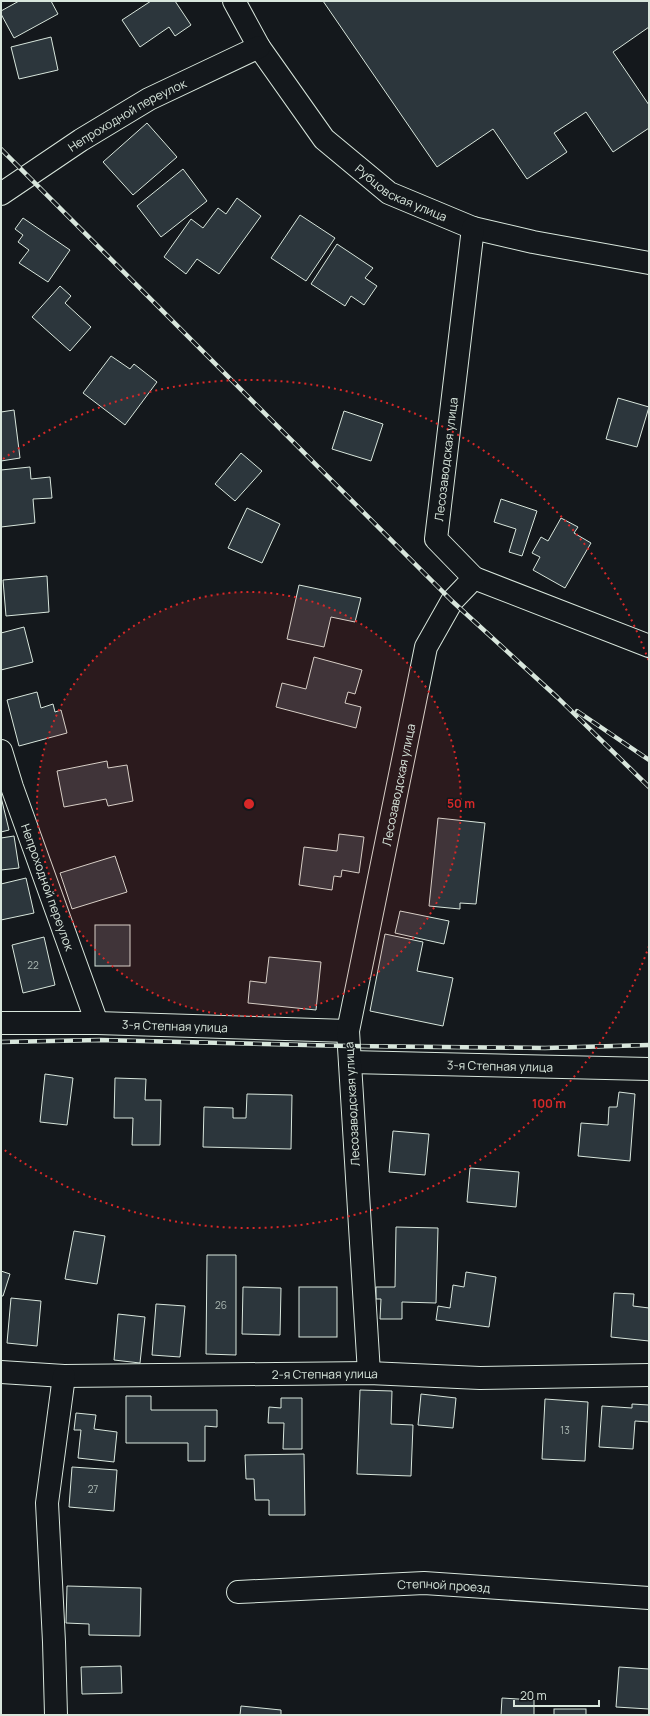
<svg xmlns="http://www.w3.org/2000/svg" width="650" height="1716" font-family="Manrope,sans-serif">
<rect width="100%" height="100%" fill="#14181c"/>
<g fill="#2c363c" stroke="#d8e6dc">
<polygon points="19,1 51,1 58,14 14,38 1,14 1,11"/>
<polygon points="151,1 175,1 191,25 175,36 169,27 140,47 122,20"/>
<polygon points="323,1 649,1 649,27 613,52 649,105 649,128 613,152 586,112 554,133 567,152 527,179 493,129 437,167"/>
<polygon points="51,37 58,70 19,79 11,47"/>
<polygon points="147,123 177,157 133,195 103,162"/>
<polygon points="183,169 207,201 161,237 137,206"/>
<polygon points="237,198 261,216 219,274 197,259 186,274 164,257 191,219 203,228 218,208 226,214"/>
<polygon points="300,215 335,238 306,281 271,258"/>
<polygon points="23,218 70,250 48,282 19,263 29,250 18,242 23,235 15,229"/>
<polygon points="337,244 373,268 365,278 377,286 364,305 351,296 345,306 311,284"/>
<polygon points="60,286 71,296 65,303 91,327 70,351 32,317"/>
<polygon points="111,356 130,369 134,364 157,382 125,425 83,393"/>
<polygon points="618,398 649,407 637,447 606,439"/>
<polygon points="14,410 20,458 1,461 1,412"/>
<polygon points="344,411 383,424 371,461 332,449"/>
<polygon points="241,453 262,471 235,501 215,484"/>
<polygon points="30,467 31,479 50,477 52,498 33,499 35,523 1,527 1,470"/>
<polygon points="501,499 537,511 522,556 509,552 516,529 494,522"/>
<polygon points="247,508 280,524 262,563 228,548"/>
<polygon points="561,518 578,527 574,533 591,543 565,588 533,570 540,557 532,553 541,537 548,541"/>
<polygon points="47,576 49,612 6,616 3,580"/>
<polygon points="299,585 361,598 355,622 331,617 324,647 287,639"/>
<polygon points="24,627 33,662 1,670 1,633"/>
<polygon points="314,657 362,670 355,694 348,692 345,703 361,707 356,728 276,707 282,683 306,689"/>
<polygon points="37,692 41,708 53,704 55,712 61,710 67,733 19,746 7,700"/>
<polygon points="107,761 108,768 127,765 133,801 108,806 106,799 64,807 57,771"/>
<polygon points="1,797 9,830 1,832"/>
<polygon points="438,818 485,823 476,904 460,903 460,909 429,906"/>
<polygon points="339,834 364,837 359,873 342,870 341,877 334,876 332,890 299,885 304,847 337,851"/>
<polygon points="14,836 19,868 1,870 1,838"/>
<polygon points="115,856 127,892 72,909 60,873"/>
<polygon points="26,878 34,913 1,920 1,884"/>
<polygon points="400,911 449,921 444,944 395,933"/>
<rect x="95" y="925" width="35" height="41"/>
<polygon points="385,934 423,942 417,971 453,978 443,1026 370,1011"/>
<polygon points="44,937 55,985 23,993 12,945"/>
<polygon points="269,957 321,962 316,1010 248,1003 250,981 266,983"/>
<polygon points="45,1074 73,1078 67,1125 40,1122"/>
<polygon points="115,1078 146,1079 145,1100 161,1100 160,1145 132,1145 133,1118 114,1118"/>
<polygon points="619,1092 635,1094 630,1161 578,1156 581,1123 608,1125 609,1107 617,1107"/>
<polygon points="247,1094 292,1095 291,1149 203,1147 204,1107 233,1108 233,1118 246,1118"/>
<polygon points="393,1131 429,1134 425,1175 389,1172"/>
<polygon points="470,1168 519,1172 516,1207 467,1202"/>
<polygon points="396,1227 438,1228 436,1303 402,1302 402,1319 380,1319 381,1299 376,1299 376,1287 395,1287"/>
<polygon points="74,1231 105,1236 97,1284 65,1279"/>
<polygon points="207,1255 236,1255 236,1355 206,1354"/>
<polygon points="1,1271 10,1274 3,1296 1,1296"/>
<polygon points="466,1272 496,1277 489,1327 436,1320 438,1306 450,1308 453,1285 464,1287"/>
<polygon points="243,1287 281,1288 280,1335 242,1334"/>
<rect x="299" y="1287" width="38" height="50"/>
<polygon points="614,1293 634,1294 633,1306 649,1308 649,1341 611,1337"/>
<polygon points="11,1298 41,1301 37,1346 7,1343"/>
<polygon points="156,1304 185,1306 180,1357 152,1355"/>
<polygon points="118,1314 145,1317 140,1363 114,1360"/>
<polygon points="360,1390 392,1391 391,1424 413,1425 411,1476 357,1474"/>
<polygon points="421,1394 456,1398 453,1428 418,1425"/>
<polygon points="126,1396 151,1396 151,1410 217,1410 217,1427 205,1426 205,1461 188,1461 188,1443 126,1443"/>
<polygon points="281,1398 302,1398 302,1449 283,1449 284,1423 268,1423 269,1407 281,1408"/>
<polygon points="545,1399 588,1402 585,1461 542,1459"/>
<polygon points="632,1404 649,1405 649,1422 635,1421 633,1449 599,1447 602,1406 632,1408"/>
<polygon points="76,1413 96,1415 94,1429 117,1432 114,1462 78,1458 81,1430 74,1430"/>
<polygon points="304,1454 305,1515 269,1515 269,1500 255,1500 254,1479 246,1479 245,1455"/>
<polygon points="72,1467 117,1470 114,1511 69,1507"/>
<polygon points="67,1586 141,1588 140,1636 89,1635 89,1624 66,1623"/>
<polygon points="121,1666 122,1693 82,1694 81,1667"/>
<polygon points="619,1667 649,1669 649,1709 616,1707"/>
<polygon points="502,1698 534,1700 534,1715 501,1715"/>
<polygon points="241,1706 281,1710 281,1715 240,1715"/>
<rect x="554" y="1709" width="32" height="6"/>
</g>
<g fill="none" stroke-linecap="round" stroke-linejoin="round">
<defs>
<g id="street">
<path id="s1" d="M 234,1 L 259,47 L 324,139 L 389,193 L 473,228 L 533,242 L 649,263"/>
<path id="s2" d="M 1,194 L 81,140 L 149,99 L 259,47"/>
<polyline points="474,578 649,646"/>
<path id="s3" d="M 1,751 L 12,787 L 97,1023"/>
<path id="s4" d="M 1,1023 L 97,1023 L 348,1031"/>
<path id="s5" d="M 350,1062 L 649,1069"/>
<path id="s6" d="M 1,1372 L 64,1376 L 369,1373 L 480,1378 L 649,1375"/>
<path id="s7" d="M 369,1373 L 348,1031 L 426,647 L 452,601 L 474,578 L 436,539 L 473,228"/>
<path id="s8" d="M 238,1592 L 424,1583 L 649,1598"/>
<polyline points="56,1715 54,1642 47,1503 64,1376"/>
</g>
</defs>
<use href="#street" stroke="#d8e6dc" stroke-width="24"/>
<use href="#street" stroke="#14181c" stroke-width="22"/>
<defs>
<g id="rail">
<polyline points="1,149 452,601 557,697 649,787"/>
<polyline points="577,711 649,760"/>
<polyline points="1,1042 100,1040 349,1046 545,1048 649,1045"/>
</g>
</defs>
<use href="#rail" stroke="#d8e6dc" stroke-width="4.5"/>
<use href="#rail" stroke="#14181c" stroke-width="3" stroke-dasharray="9" stroke-linecap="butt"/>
</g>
<circle cx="249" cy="804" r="212" fill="#d62828" fill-opacity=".12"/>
<g fill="none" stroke="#d62828" stroke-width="2" stroke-dasharray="2 4">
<circle cx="249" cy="804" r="212"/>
<path d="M649 946A424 424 0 0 1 3 1149M3 459A424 424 0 0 1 649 662"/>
</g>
<g text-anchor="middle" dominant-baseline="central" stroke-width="3" stroke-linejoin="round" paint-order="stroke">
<g font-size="10" fill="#adbab4">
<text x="33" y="965">22</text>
<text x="221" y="1305">26</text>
<text x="565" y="1430">13</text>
<text x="93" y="1489">27</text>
</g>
<g font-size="12" fill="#d8e6dc" stroke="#14181c">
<text stroke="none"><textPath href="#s2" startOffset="149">Непроходной переулок</textPath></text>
<text stroke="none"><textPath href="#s1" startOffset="260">Рубцовская улица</textPath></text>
<text stroke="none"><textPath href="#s7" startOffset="954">Лесозаводская улица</textPath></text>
<text stroke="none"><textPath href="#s7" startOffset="594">Лесозаводская улица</textPath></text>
<text stroke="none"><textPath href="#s3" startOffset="144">Непроходной переулок</textPath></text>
<text stroke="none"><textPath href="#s4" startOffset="174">3-я Степная улица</textPath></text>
<text stroke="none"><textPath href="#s5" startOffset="150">3-я Степная улица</textPath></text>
<text transform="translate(352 1104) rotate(-93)">Лесозаводская улица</text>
<text stroke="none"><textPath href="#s6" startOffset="324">2-я Степная улица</textPath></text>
<text stroke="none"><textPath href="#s8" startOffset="206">Степной проезд</textPath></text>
</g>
</g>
<circle cx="249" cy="804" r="6" fill="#d62828" stroke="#14181c" stroke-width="2"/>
<g font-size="12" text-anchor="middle" font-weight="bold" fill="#d62828" stroke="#14181c" stroke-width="3" stroke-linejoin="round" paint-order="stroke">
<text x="461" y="808">50 m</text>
<text x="549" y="1108">100 m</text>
</g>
<rect width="650" height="1716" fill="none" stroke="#d8e6dc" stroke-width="4"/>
<path d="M514 1700v6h85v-6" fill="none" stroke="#d8e6dc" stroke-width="2"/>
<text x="520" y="1700" font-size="12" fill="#d8e6dc" stroke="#14181c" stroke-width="3" paint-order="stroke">20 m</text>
</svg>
